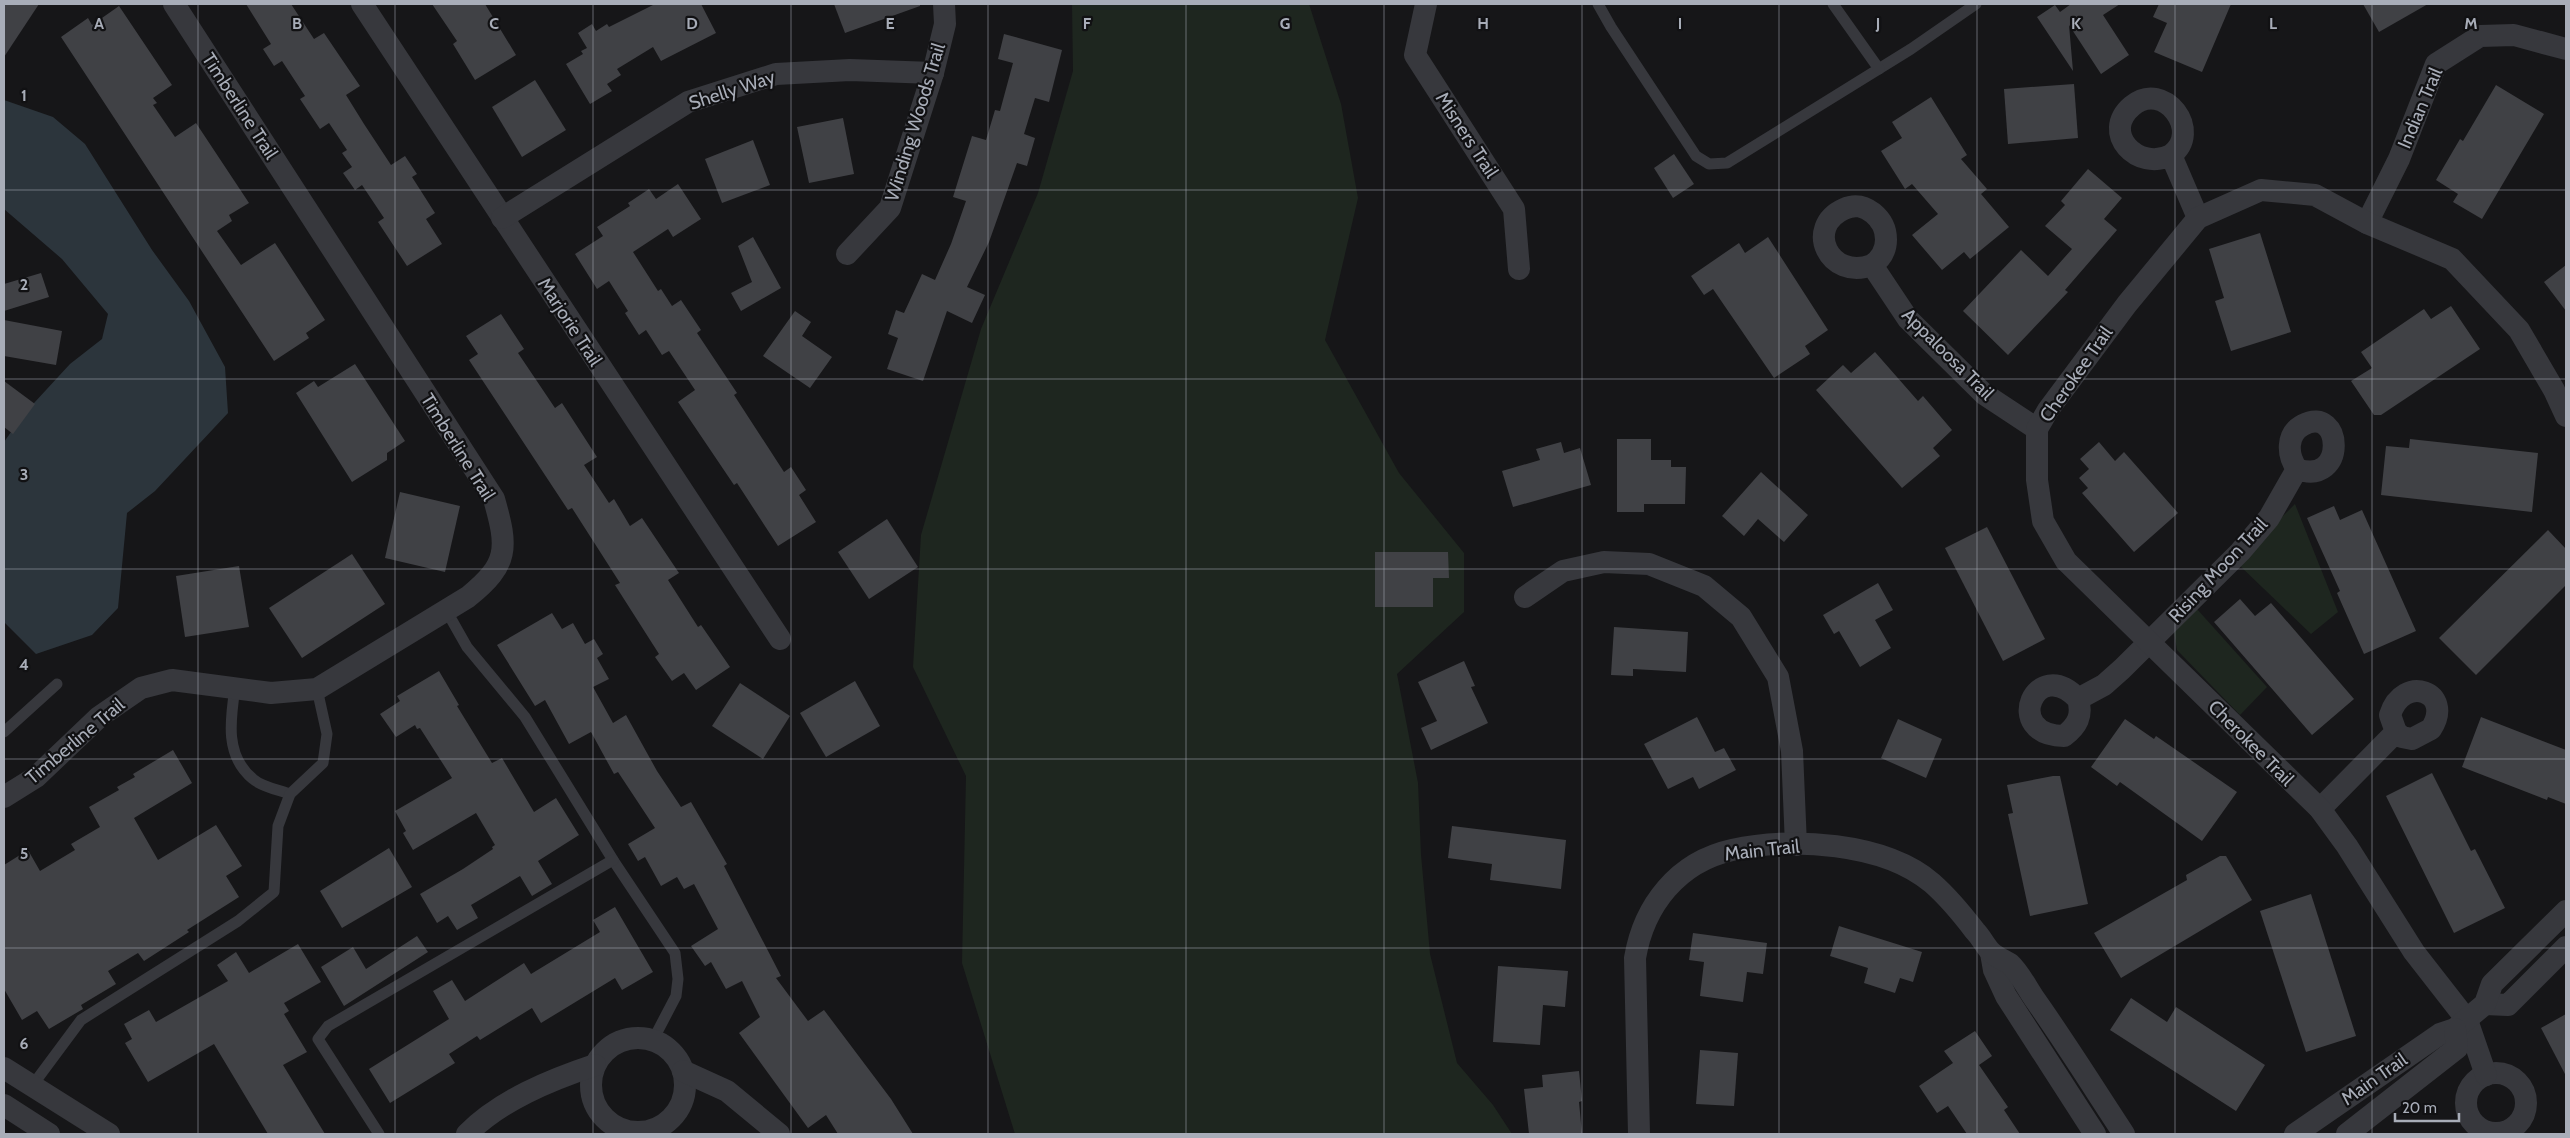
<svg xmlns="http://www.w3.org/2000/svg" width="2570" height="1138" font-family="Cabin,sans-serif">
<rect width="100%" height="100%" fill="#161618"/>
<g fill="#1e261f">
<polygon points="1072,4 1309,4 1341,104 1358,198 1325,340 1399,473 1464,553 1464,612 1397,674 1418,783 1421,855 1430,954 1457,1063 1493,1105 1512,1134 1015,1134 962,963 966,776 913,667 921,535 981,329 1038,193 1073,71"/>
<polygon points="2295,504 2338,612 2311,634 2238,564 2235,564"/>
<polygon points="2196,608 2267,687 2240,715 2177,650 2174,632"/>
</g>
<polygon fill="#2c353c" points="4,100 53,117 85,144 152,250 189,301 225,367 228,413 155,491 127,513 118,608 92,635 36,654 4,622 4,442 23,415 70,364 102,339 108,314 62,259 4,209"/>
<g fill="#404145">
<polygon points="4,4 39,4 4,57"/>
<polygon points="246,4 291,4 314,39 324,33 360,86 346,95 364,124 391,165 405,156 417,174 412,177 435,213 426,219 442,244 407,266 378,222 384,218 362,185 355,190 343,173 352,167 342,153 347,150 329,123 320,129 300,99 305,96 282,61 274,66 263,49 271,44"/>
<polygon points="432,4 485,4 516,55 475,80 453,44 457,41"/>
<polygon points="655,4 701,4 716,33 661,61 653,47 617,69 621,75 607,84 612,91 590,104 566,64 583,54 581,51 587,48 578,33 592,24 596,31 607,24 609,27"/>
<polygon points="834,4 920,4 920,6 845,33"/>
<polygon points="2071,4 2120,4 2103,15 2129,55 2101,74 2069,25 2073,71 2037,17 2055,5 2060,12"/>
<polygon points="2159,4 2231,4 2202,72 2154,52 2167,23 2153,17"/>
<polygon points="2363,4 2428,4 2379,32"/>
<polygon points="119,6 172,85 153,98 157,103 153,105 175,137 196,123 249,203 229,215 232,221 217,231 241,265 275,243 325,320 306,333 309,338 274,361 61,37 88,18 92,25"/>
<polygon points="1004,34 1062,50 1049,102 1035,98 1024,134 1035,138 1027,166 1017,163 989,242 967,287 985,295 972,323 947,311 923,381 887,369 898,338 888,334 896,310 904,313 922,274 935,280 951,244 966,201 953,197 972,136 986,140 995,110 1000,111 1013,63 998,59"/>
<polygon points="535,80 566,130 522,157 492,107"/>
<polygon points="2074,84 2078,138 2008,144 2004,89"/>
<polygon points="2496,85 2544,114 2482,219 2453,202 2458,194 2436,180 2460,139 2463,141"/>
<polygon points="1931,97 1967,155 1961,159 1987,189 1981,194 2009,227 1970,259 1964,252 1942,270 1912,235 1938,214 1912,184 1905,189 1881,151 1902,138 1892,122"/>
<polygon points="843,118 854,174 809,183 797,127"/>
<polygon points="753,140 770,185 722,203 705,159"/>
<polygon points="1674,154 1694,184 1673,198 1654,168"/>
<polygon points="2088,169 2122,198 2104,219 2117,230 2065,290 2068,292 2008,355 1963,311 2021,250 2048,276 2072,249 2045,226 2065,205 2061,201"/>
<polygon points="678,184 701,219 673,237 668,229 633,252 658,291 661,289 672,306 681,300 701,330 697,333 737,393 734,395 784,472 791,467 806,490 799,495 816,522 778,546 737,483 734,485 678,402 695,390 669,351 662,355 646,330 639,335 625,313 628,311 609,281 597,289 575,254 603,236 597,227 630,206 628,203 649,189 656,199"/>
<polygon points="2260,233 2291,332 2231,351 2215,301 2224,298 2209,249"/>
<polygon points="753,237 781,288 741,311 731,293 752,282 738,246"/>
<polygon points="1768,237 1828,330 1805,346 1810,354 1774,378 1713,289 1704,295 1691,276 1739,243 1745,253"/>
<polygon points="2566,265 2566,311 2544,282"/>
<polygon points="41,273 49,297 4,311 4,284"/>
<polygon points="2451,306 2480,349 2381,415 2374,415 2351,381 2372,368 2361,352 2424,309 2431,319"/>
<polygon points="795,311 811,322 802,336 832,357 810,388 763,356"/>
<polygon points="501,314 524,349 518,353 555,408 562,403 597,457 584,465 609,503 614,499 630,526 642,518 679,573 668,580 698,627 701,625 730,667 696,690 684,673 672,681 655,657 659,654 615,585 620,583 572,508 568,510 469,360 478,354 466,336"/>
<polygon points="4,320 62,331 56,365 4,356"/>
<polygon points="1875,352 1918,401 1923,396 1952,430 1933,448 1940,456 1902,488 1816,390 1843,365 1851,373"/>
<polygon points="355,364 405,441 387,453 387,460 352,482 296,393 314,381 318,387"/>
<polygon points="4,381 35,404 13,434 4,427"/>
<polygon points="1617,439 1651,439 1651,460 1671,460 1671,467 1686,467 1685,504 1644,504 1644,512 1617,512"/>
<polygon points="2410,439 2538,453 2532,512 2381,495 2386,446 2409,448"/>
<polygon points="1561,442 1564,453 1580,448 1591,485 1513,507 1502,471 1540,460 1536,449"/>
<polygon points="2099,442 2115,461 2124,452 2178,513 2134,552 2082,493 2088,488 2079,478 2089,469 2080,459"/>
<polygon points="1761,472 1808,515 1784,542 1758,519 1744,536 1722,516"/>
<polygon points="400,492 460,506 445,572 385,558"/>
<polygon points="2334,506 2340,520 2362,510 2416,631 2364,654 2337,593 2340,591 2307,518"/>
<polygon points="887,519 918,567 869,599 838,552"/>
<polygon points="1987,527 2045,639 2003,661 1945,548"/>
<polygon points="2548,530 2566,549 2566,585 2476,675 2439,638"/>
<polygon points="1375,552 1448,552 1449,578 1433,578 1433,607 1375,607"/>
<polygon points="352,554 385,604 302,658 269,608"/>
<polygon points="239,566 249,627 185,637 176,576"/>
<polygon points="1878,583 1893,610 1875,620 1891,648 1860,667 1839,631 1834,634 1823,615"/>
<polygon points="2240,599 2255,616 2271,603 2354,699 2312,735 2214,622"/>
<polygon points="552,613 562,629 573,623 585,644 594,639 603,654 597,658 609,679 593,687 613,723 626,715 657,771 681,807 691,802 727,864 724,866 781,976 776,978 808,1021 824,1010 891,1099 913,1134 838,1134 826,1115 808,1128 739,1033 760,1017 742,981 726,989 711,962 705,966 691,946 718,929 694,884 684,889 677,877 661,886 645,857 638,861 628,844 655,828 618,772 614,774 591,732 569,744 545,700 535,706 497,645"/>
<polygon points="1614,627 1688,632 1686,672 1633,669 1633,676 1611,675"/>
<polygon points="1464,661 1475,686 1471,687 1488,723 1431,750 1421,728 1437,721 1418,682"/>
<polygon points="439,671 459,705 457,706 492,763 502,758 534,812 556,798 579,835 538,861 552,884 532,896 520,876 471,905 478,918 457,930 448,916 437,923 420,894 463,869 493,849 492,847 495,845 476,813 413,850 403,833 406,831 395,811 452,778 420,728 417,729 415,725 396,737 380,714 400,701 397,696"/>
<polygon points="855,681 880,726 826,757 800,713"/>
<polygon points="740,683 790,716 763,759 712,726"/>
<polygon points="1697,717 1715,752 1724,748 1736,770 1699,789 1693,777 1668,789 1644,744"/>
<polygon points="2481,717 2566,750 2566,804 2548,797 2547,800 2462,767"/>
<polygon points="1898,719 1942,739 1926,778 1881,758"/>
<polygon points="2125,719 2154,739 2156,736 2237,792 2202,841 2120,782 2117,786 2091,767"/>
<polygon points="173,750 192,783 134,818 158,860 216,825 242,866 226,876 239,897 187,930 189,932 144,961 138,953 108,971 116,984 81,1005 83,1009 49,1029 37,1011 22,1020 4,989 4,865 28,850 40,871 75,850 71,844 100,827 89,807 119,790 117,787 135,777 133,774"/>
<polygon points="2432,773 2471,851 2475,849 2505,908 2454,933 2386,796"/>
<polygon points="2053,776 2060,776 2088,904 2030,916 2008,814 2013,813 2007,785"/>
<polygon points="1452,826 1566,840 1561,889 1490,880 1492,864 1448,858"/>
<polygon points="389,848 412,887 342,928 320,891"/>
<polygon points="2220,856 2226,856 2252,900 2121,978 2094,933 2187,880 2186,875"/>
<polygon points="2311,894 2356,1036 2306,1052 2260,911"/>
<polygon points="615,907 653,972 622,990 615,978 541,1023 532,1008 480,1040 477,1036 449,1054 455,1063 390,1103 369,1069 449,1019 433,991 452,980 465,1001 524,963 531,974 600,932 593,920"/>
<polygon points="1839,926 1922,952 1913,982 1900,978 1895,993 1864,983 1868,968 1830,956"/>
<polygon points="1693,933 1767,943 1763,974 1747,972 1743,1002 1700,996 1704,962 1689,960"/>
<polygon points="417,936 428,952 344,1006 321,967 353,947 366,969"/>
<polygon points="298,944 321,982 284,1003 289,1011 284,1014 307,1052 283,1065 325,1134 268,1134 214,1044 148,1082 125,1043 132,1039 124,1024 149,1010 156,1022 228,981 217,965 236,952 249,973"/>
<polygon points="1498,966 1568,971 1565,1007 1543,1005 1540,1045 1493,1042"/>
<polygon points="2131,998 2167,1022 2176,1007 2265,1065 2236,1111 2110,1030"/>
<polygon points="2566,1014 2566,1076 2541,1028"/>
<polygon points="1975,1031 1992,1056 1979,1065 2008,1107 2004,1110 2020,1134 1967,1134 1948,1106 1937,1113 1919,1086 1953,1063 1944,1051"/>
<polygon points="1700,1050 1738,1053 1734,1106 1696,1104"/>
<polygon points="1579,1071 1582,1101 1579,1102 1582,1134 1529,1134 1524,1089 1543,1087 1542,1075"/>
</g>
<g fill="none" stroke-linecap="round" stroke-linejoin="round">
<g stroke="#37383d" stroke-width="11">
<polyline points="1598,4 1611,27 1696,156 1709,164 1727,163 1911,49 1976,4"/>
<polyline points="1833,4 1879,69"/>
<polyline points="446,610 467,647 525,717 613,860 675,953 678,979 676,996 653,1040"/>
<path d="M 235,688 C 230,721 225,756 253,779 C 262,787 279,790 290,794"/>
<polyline points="4,732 57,684"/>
<polyline points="32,1086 81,1020 238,921 274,892 278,826 290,794 323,763 327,734 317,689"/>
<polyline points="379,1134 318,1039 328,1026 613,860"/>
</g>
<g stroke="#37383d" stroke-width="22">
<polyline points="362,4 780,639"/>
<polyline points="1426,4 1415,55 1514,209 1519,269"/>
<path d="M 2171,155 C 2203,132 2164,79 2132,106 C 2100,133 2138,172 2171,155 L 2198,218"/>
<polyline points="502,218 688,102 776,74 850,70 933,73"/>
<polyline points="2367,223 2399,159 2436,64 2480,36 2514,35 2566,49"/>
<polyline points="847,254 890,208 933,73 945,24 944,4"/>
<path d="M 1872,265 C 1891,252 1890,227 1873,213 C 1864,206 1855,204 1844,209 C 1804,227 1829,281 1872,265 L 1908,319 L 1984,394 L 2037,429"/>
<polyline points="1525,597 1563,571 1604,562 1649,564 1704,586 1741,617 1778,677 1792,751 1796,845"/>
<path d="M 2078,699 C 2036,654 2001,735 2064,736 C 2077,726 2083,716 2078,699 L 2104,685 L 2122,669 L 2240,552 L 2269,518 L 2297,469 C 2287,455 2286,434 2303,425 C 2343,404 2347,487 2297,469"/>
<path d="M 4,797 L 36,777 L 99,717 L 141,688 L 172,680 L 271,693 L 317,689 L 468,597 C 509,564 508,548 494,499 L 174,4"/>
<path d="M 2320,809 L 2396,732 L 2390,715 C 2403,673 2455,692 2431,729 L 2412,739 L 2402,737 L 2396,732"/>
<polyline points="1991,953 1994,970 2006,996 2095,1134"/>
<polyline points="2485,1004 2508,1005 2566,947"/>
<circle cx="638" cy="1085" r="47"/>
<polyline points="4,1068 109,1134"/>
<polyline points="683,1071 727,1091 779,1134"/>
<circle cx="2496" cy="1103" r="30"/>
<polyline points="2486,1075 2467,1020 2414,952 2347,846 2320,809 2066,561 2043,521 2037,480 2037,429 2048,410 2127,304 2198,218 2261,190 2315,195 2367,223 2452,259 2519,330 2554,390 2566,416"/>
<polyline points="4,1105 49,1134"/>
<path d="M 467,1134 C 501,1100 550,1080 595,1065"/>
<path d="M 1639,1134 L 1635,958 C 1644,905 1678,862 1732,850 C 1791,837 1884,842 1932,883 C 1948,897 1962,914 1975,931 C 1981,937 1985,946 1991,952 C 1996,957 2004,960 2010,964 C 2020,973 2028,990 2036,1001 C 2067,1045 2095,1090 2124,1134"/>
<polyline points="2295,1134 2440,1034 2455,1029 2485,1004 2492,984 2566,911"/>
<polyline points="2347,1134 2457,1048 2455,1029"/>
</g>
</g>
<path fill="none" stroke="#a8adb8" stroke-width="1" stroke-opacity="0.55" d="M 198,4 L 198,1134M 395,4 L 395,1134M 593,4 L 593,1134M 791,4 L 791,1134M 988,4 L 988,1134M 1186,4 L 1186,1134M 1384,4 L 1384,1134M 1582,4 L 1582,1134M 1779,4 L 1779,1134M 1977,4 L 1977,1134M 2175,4 L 2175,1134M 2372,4 L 2372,1134M 4,190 L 2566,190M 4,379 L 2566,379M 4,569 L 2566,569M 4,759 L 2566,759M 4,948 L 2566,948"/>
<g text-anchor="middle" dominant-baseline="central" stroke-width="4.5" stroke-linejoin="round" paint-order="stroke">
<g font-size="19" fill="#a8adb8" stroke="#111113">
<text transform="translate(732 90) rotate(-18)">Shelly Way</text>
<text transform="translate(240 106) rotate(57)">Timberline Trail</text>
<text transform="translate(2420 108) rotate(-67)">Indian Trail</text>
<text transform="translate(915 122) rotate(-73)">Winding Woods Trail</text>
<text transform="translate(1467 135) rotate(57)">Misners Trail</text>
<text transform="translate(570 322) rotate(57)">Marjorie Trail</text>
<text transform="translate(1948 354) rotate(45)">Appaloosa Trail</text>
<text transform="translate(2076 374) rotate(-55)">Cherokee Trail</text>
<text transform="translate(458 447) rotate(58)">Timberline Trail</text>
<text transform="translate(2218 570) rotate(-47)">Rising Moon Trail</text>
<text transform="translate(75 741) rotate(-40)">Timberline Trail</text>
<text transform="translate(2251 743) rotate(45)">Cherokee Trail</text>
<text transform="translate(1762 850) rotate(-6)">Main Trail</text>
<text transform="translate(2374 1079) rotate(-35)">Main Trail</text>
</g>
</g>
<g font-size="16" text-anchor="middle" font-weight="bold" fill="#a8adb8" stroke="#111113" stroke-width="4.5" stroke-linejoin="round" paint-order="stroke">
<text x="99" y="29">A</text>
<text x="297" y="29">B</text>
<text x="494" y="29">C</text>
<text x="692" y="29">D</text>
<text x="890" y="29">E</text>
<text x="1087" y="29">F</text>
<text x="1285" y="29">G</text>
<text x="1483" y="29">H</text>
<text x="1680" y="29">I</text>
<text x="1878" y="29">J</text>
<text x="2076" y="29">K</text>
<text x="2273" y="29">L</text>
<text x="2471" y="29">M</text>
<text x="24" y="101">1</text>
<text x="24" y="290">2</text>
<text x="24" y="480">3</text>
<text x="24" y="670">4</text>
<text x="24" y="859">5</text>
<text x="24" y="1049">6</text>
</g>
<rect width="2570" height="1138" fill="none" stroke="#a8adb8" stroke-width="10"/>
<path d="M2395 1113v8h64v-8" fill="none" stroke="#a8adb8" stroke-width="2.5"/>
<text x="2402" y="1113" font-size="15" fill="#a8adb8" stroke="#111113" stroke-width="4" paint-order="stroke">20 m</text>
</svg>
